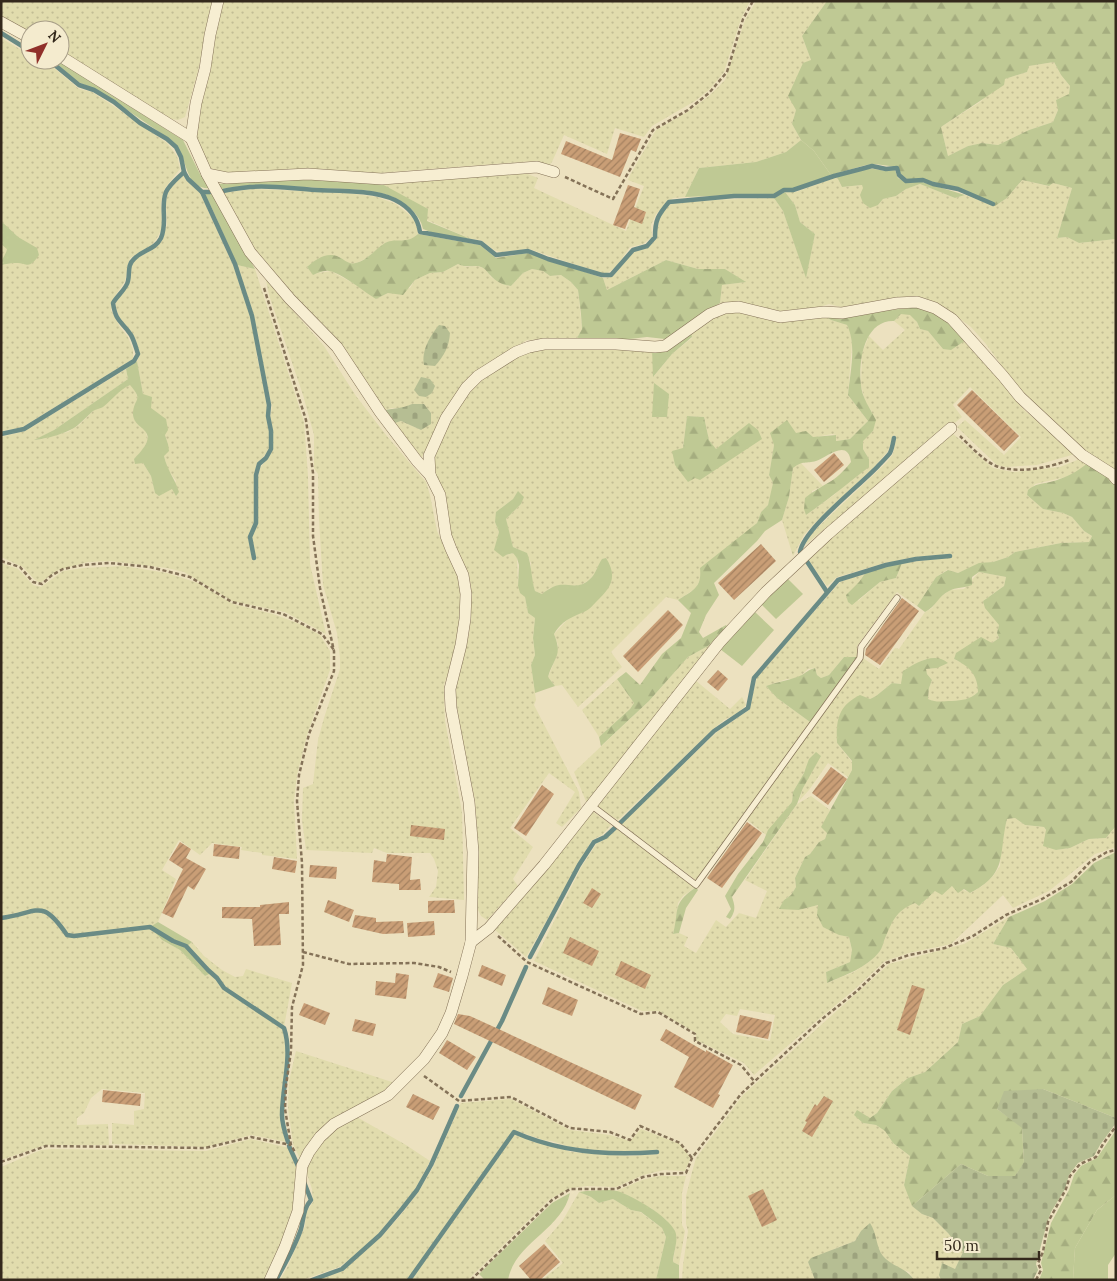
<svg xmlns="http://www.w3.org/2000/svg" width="1117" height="1281" font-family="Lora,serif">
<defs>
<pattern id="farmland-dots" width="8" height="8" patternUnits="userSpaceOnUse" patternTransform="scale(1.25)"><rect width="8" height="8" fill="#e1dcad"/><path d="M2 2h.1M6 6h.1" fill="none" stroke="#c2bd94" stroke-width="1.8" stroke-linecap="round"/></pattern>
<pattern id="forest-firs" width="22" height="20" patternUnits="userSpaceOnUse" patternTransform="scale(1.25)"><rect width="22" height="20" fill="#bfc994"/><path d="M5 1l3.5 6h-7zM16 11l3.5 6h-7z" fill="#a5ad7f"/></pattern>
<pattern id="cemetery-stones" width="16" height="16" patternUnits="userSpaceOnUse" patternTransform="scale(1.25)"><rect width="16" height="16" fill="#b6be93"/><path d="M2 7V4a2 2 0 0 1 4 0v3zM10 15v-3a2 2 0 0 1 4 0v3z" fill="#9da37e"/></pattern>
<pattern id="building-hatch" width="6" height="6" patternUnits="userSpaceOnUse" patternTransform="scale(1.25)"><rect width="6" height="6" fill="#c99e76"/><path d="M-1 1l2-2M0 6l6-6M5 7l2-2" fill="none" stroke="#a48160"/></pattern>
</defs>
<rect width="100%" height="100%" fill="#ece1bf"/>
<g fill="url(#farmland-dots)" fill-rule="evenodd">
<polygon points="1,1 213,1 198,71 185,117 178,120 171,119 60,51 60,30 30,30 30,33 1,17"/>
<polygon points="221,1 750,1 741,19 724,72 709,90 695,101 652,126 644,137 615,128 607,154 564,135 552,162 548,166 534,161 378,173 326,171 230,173 209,171 194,139"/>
<polygon points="756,1 827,1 802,36 811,60 792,124 801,140 786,152 756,162 699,168 685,197 673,198 656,214 651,225 652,237 643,244 630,247 616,267 607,273 600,273 529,249 501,252 494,250 481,240 471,239 427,220 380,183 525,173 538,178 534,188 626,231 644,186 628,180 630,175 656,130 689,111 710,95 725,80 745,20"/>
<polygon points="1,38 30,55 30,60 38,60 54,68 79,89 92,92 112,105 167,143 177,156 180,169 165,188 161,203 162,228 157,238 151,246 130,258 125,281 113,299 111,310 120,327 128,337 133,350 133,359 21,428 1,431"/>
<polygon points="1054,62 1061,75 1070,86 1069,94 1058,110 1053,122 1029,130 998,145 982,143 968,146 948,156 941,127 980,102 1005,79 1027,72 1028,66"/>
<polygon points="183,174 186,180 200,193 233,265 251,316 255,337 257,357 268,404 267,416 269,430 269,450 257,464 254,475 254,524 248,537 253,558 255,561 252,536 258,523 258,477 260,468 268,458 273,447 270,418 272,407 261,358 259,339 255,322 237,265 255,269 304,422 308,476 310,564 326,634 285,612 232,601 184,572 167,568 110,561 88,562 58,570 40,583 34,579 23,567 1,557 1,437 25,431 126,369 128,379 54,430 35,440 43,439 54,435 68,432 79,425 94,410 102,407 120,390 130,384 135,391 138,398 133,413 134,419 146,432 148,440 142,451 134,459 143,463 151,476 155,493 172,489 176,481 167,468 164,456 168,444 165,435 143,394 137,361 139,357 136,340 121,323 116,308 116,302 129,284 130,270 134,260 152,250 161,240 167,225 166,203 167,195 170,188"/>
<polygon points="837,177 842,187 862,185 878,205 883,199 896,196 906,189 920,184 955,198 965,195 995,206 1007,198 1022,180 1048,186 1053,183 1072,188 1057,238 1067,237 1079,243 1116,239 1116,471 1085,454 1021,392 986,344 971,327 948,310 927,299 910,296 876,303 841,307 829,304 816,308 780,311 733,302 720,303 722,285 745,282 725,269 698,269 666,260 607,290 603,278 611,277 634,251 649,247 656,239 658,220 664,210 672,203 713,200 774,198 783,211 806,276 815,234 800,222 795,205 785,192 796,192"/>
<polygon points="252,189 348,193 377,197 396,204 412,217 417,225 418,234 411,240 387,242 365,259 354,264 345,262 338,256 307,267 313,274 331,271 360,287 376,299 388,293 410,288 415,280 430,273 443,272 458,264 466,267 478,266 485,269 491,277 502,284 511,286 523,273 532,269 543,271 550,276 561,275 571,282 578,290 582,329 577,338 527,340 476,371 435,431 421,459 392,424 401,421 421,430 431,413 424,404 412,404 403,409 392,408 382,411 251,248 222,193"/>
<polygon points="266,280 324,346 356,396 386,435 426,482 430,495 437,531 457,574 463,610 457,646 444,685 444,697 445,721 462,812 464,900 429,897 436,887 438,871 434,859 430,853 387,853 374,848 372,853 306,850 302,820 303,788 313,784 318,740 324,718 340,669 340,658 337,633 323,585 319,520 318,474 314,468 314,435 303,395 269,295"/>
<path d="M 724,312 L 740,312 L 780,322 L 824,316 L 831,320 L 847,325 L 851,333 L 852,344 L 848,395 L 868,421 L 850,439 L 835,441 L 836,435 L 832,434 L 774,445 L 769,475 L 773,483 L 771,496 L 768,505 L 761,512 L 757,523 L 701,578 L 696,588 L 678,600 L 666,597 L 611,652 L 622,667 L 578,707 L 562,685 L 555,686 L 548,677 L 555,660 L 558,645 L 554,634 L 567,620 L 575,614 L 586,611 L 598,565 L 595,573 L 589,580 L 581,585 L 572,586 L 560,585 L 550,588 L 542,594 L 535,591 L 531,579 L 531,563 L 526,553 L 513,547 L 507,528 L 506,519 L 521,504 L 518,492 L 513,499 L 501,508 L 495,522 L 499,532 L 497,542 L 506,555 L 514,553 L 517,558 L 518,586 L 525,597 L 528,613 L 535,618 L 533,638 L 535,655 L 531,665 L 536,700 L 534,705 L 579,792 L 581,808 L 562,827 L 556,823 L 575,792 L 549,773 L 510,828 L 533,847 L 513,879 L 518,886 L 487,920 L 481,916 L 478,910 L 476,901 L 478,849 L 475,800 L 462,741 L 456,700 L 456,683 L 469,635 L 471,615 L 471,584 L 451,534 L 435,473 L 434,457 L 458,407 L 475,385 L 492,371 L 520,354 L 537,348 L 652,350 L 654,376 L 672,354 L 692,338 L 691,332 ZM 687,416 L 704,417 L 709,440 L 716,450 L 749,424 L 688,481 L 683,448 Z"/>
<polygon points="901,314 910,314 917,322 920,329 928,331 943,349 966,340 1024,410 1075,454 1037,465 1006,467 997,465 957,427 965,420 1004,455 1021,437 970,387 953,405 962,417 805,545 811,534 887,462 893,454 896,439 894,434 888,451 868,474 812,526 804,535 793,556 782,520 789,497 793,468 800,462 823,486 812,491 806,515 834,495 869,459 863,449 863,440 873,431 872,412 865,401 861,385 862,353 869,336 883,350 905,330 894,321"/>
<polygon points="951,432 993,468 1013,472 1060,467 1082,458 1089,462 1076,473 1066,477 1035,484 1027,495 1043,509 1063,513 1072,517 1084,531 1092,536 1089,542 1061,543 1015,552 1008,557 993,562 979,564 958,573 947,570 936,577 917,606 897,592 857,646 857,657 844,657 829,675 821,678 817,675 815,668 808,669 801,676 795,679 787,679 766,686 777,698 810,722 697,881 621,824 717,732 749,710 757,677 840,582 866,572 859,582 858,601 880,582 896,578 902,563 952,557 951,554 916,557 885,563 837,577 827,586 808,560 808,556"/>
<polygon points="1,563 18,569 33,585 41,587 63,571 84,568 123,566 167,573 198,583 233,604 273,614 300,624 320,635 330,651 330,670 307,735 297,775 294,801 297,859 262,855 262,853 241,850 242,847 212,843 200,855 179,840 162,870 176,879 158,922 151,927 162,940 180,950 205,976 210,972 197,960 186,946 192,942 204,956 222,970 235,977 243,976 246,969 292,983 284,1027 288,1055 283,1081 280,1117 287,1142 251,1135 206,1147 112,1144 112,1123 134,1125 134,1111 144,1109 145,1093 102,1089 91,1098 84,1113 77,1118 77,1125 108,1124 109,1145 45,1145 1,1160"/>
<polygon points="979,572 1006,577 1004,586 983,601 1000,625 997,633 999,638 992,643 954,659 966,665 974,674 978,683 978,692 971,698 962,701 937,703 928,699 929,688 932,680 927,674 925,669 937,668 926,659 910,667 901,684 892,683 876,696 870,699 837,743 852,762 852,770 848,777 828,763 809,790 799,801 803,788 805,767 804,773 793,792 792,802 766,835 746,819 863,658 879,669 895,648 899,649 925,612 932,608 939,598 950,590 964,589"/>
<polygon points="728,628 587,804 574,772 649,701 688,657 708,646"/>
<polygon points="617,679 634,703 630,709 599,737 582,710"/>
<polygon points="695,680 730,709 742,697 746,705 738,713 724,720 712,730 618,820 594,806"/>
<path d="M 811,796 L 830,810 L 828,814 L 827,833 L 825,839 L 819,842 L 810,854 L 805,857 L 795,878 L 796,887 L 791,895 L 784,900 L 799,910 L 818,905 L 839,935 L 849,937 L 852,950 L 850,962 L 826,972 L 827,983 L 854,972 L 869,962 L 880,951 L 892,920 L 902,908 L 915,903 L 919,906 L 935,891 L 953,886 L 971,893 L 982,886 L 993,876 L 1000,866 L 1002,837 L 1007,819 L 1015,818 L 1025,825 L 1044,827 L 1056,850 L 1070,848 L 1089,839 L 1106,838 L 1116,826 L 1116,847 L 1095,854 L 1049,891 L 1013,908 L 1003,895 L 951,944 L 909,953 L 885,961 L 855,989 L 820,1018 L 754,1075 L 744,1063 L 696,1040 L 696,1033 L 658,1011 L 642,1011 L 534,961 L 582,866 L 597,843 L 606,838 L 618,828 L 696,887 L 683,896 L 678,903 L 676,922 L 673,934 L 679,933 L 688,937 L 684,946 L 696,953 L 716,920 L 726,927 L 739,913 L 756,918 L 767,891 L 745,880 L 797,804 ZM 740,1009 L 775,1015 L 770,1041 L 733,1034 L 720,1022 L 726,1014 L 737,1016 Z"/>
<polygon points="592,811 611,825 602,835 592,840 526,957 495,930"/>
<polygon points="1009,917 993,944 1011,948 1027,969 1003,985 980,1016 962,1024 958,1042 925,1072 908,1078 892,1091 877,1113 863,1123 876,1125 885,1131 893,1143 910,1156 904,1185 922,1214 933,1218 948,1233 963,1252 955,1269 939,1275 941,1280 914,1280 909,1272 900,1269 886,1260 861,1231 855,1241 836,1248 808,1262 815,1280 682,1280 683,1265 688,1231 686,1224 686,1196 692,1172 696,1158 743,1095 889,964 964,944"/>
<polygon points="296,1051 395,1083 387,1093 364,1104 301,1161 293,1144 288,1108 289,1081"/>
<polygon points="511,1099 570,1130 610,1135 630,1141 641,1129 680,1144 691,1158 685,1171 664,1170 643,1175 616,1187 587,1186 571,1188 550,1199 468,1280 411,1280 514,1134 540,1144 549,1144 571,1152 630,1156 658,1154 658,1151 607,1151 573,1148 552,1141 543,1140 514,1130 407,1280 316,1280 342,1270 381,1237 400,1216 419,1191 433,1167 461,1103"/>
<polygon points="355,1116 406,1145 430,1161 415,1190 378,1234 359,1253 339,1267 302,1280 280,1280 288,1266 305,1226 306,1213 313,1202 312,1189 306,1171 307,1164 321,1138"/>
<polygon points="251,1139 289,1148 296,1164 299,1182 291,1220 267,1280 1,1280 1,1167 41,1150 51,1149 206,1151"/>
<polygon points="659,1176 686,1176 682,1193 682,1225 685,1231 679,1265 673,1262 676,1242 667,1221 651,1208 616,1191 642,1180"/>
<polygon points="579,1192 591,1197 599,1203 613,1199 631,1210 640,1212 662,1228 666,1237 656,1280 542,1280 563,1263 545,1241 563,1220"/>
</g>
<g fill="#bfc994">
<path d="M 48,60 L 57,60 L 183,140 L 200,174 L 211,188 C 190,190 188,171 182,156 C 180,150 176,145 171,140 L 114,101 L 95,89 L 78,82 L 58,65 Z"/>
<polygon points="801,140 814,151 831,175 792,189 784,189 774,195 760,194 685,197 699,168 756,162 786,152"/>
<polygon points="868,168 886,171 895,170 898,178 906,182 922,182 965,195 955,198 920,184 906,189 896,196 883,199 878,205 870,208 863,203 860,195 863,188 862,185 842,187 837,177"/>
<path d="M 297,179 L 380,183 L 428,209 L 427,221 L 471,239 L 436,234 L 423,229 C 420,214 407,204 393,197 C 371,188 343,189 320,188 C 298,187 276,185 254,185 C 243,186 231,188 219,189 L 218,184 Z"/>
<polygon points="785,192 795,205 800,222 815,234 806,278 783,211 774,198"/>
<polygon points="214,193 255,269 237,265 215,215 205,194"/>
<path d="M 1,221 L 18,237 L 37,248 L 39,255 C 28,271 28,262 14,263 C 10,263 6,264 1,265 C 1,259 6,255 7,249 L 1,244 Z"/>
<polygon points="691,332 692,337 672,354 653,377 652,350"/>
<path d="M 137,361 L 143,394 L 152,397 L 151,408 L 166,419 L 168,430 L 165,435 L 168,444 L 169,451 L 164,456 C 167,470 175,479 179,492 L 176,496 L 172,489 L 159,496 L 155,493 L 151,476 L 143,463 L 135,464 L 134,459 C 166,427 132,432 133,413 C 134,398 144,401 130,385 C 119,390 112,400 103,407 C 99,409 95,409 92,412 C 87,416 83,421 78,425 C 69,433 46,439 34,440 L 54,430 L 128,379 L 126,369 Z"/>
<polygon points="654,383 669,394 667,417 652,417"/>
<path d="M 518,491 L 524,497 L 521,504 L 506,519 L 513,547 L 527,553 C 532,565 531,578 535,591 L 542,594 C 547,590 553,586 559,585 C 571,584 580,589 590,579 C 596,574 597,566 602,559 L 606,558 C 618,577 611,588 596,602 C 593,605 589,610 584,612 C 570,618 563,620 554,634 C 563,656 554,657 548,677 L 555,686 L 535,693 L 531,665 L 535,655 L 533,638 L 535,618 L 528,613 L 525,597 L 520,593 L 518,586 L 519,565 L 517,558 L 513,553 L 506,555 L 503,557 L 494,550 L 499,532 L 495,522 L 496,512 L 513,499 Z"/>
<polygon points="788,579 803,594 776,619 761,604"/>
<polygon points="755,612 774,630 742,666 720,649"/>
<polygon points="158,922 192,942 187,946 197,960 211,973 205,976 180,950 162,940 150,927"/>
<path d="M 586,1191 C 595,1191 608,1189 617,1191 C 633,1196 668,1216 675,1231 C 679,1240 673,1253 673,1262 L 679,1265 L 679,1280 L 656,1280 L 666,1237 L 662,1228 L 641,1212 L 631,1210 L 613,1199 L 599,1203 L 591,1197 L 579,1192 Z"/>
<path d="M 570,1193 C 562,1230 515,1242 508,1280 L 485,1280 L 479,1274 L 552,1203 Z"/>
<polygon points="1116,1195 1116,1253 1108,1265 1108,1280 1073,1280 1075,1248 1097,1210"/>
</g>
<g fill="url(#forest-firs)" fill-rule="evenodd">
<path d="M 827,1 L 1116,1 L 1116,239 L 1079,243 L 1067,237 L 1057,238 L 1072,188 L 1053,183 L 1049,186 L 1022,180 L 1007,198 L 995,206 L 992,203 L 958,188 L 933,182 L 923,179 L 907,179 L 900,173 L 897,167 L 875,164 L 866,165 L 831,175 L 814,151 L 801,140 L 792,124 L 796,110 L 788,96 L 803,63 L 811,60 L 802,36 ZM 1054,62 L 1061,75 L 1070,86 L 1069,94 L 1056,100 L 1058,110 L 1053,122 L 1029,130 L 998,145 L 982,143 L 968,146 L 948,156 L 941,127 L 1004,85 L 1005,79 L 1027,72 L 1029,66 Z"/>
<path d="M 418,234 L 480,245 L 496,258 L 528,253 L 603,278 L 607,290 L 666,260 L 698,269 L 725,269 L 746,282 L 722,285 L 720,303 L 665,339 L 647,337 L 621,340 L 577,338 L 582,329 L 581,314 L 578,290 L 571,282 L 561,275 L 550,276 L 543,271 L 532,269 L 523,273 L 511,286 C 503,285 496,282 490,275 C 487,272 486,269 481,267 C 474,264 469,269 458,264 L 443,272 L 430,273 L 415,280 L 403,295 L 388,293 L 376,299 C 364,292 342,273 329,271 C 324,270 318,273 313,275 L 307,267 C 315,260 327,251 339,257 C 345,260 349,265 356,263 C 368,260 375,249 385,243 C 397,237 406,245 418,234 Z"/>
<path d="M 921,307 L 940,316 L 966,340 L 951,350 L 943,349 L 928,331 L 920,329 L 917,322 L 910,315 L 901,314 L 894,321 C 864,320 858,362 861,385 C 862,398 870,408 876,420 L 873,431 L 863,441 L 863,449 L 869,459 L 869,467 C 848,483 828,500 806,515 L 804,509 L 805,498 C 812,492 818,489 826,484 C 836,479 844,471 851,462 C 848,437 826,458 816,461 C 806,464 803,460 793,468 L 789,497 L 782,520 L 765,531 L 757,541 L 714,583 L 719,595 L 706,615 L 699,632 L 703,638 L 726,625 L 728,628 L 708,646 L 688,657 L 649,701 L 601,746 L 599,737 L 630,709 L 634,703 L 617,679 L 626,672 L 640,685 L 662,654 L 681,638 L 691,613 L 678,600 C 693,590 702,588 700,568 L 757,523 L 761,512 L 768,505 L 773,483 L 769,475 L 774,445 L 770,433 L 787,420 L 796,433 L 806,431 L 813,437 L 836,435 L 836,441 L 850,439 L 868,421 L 848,395 C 850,373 857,345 847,325 L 831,320 L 824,316 Z"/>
<polygon points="687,416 704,417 709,440 716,449 749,423 758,430 762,439 700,480 695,478 688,482 675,465 672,451 683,448"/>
<path d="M 1089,462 L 1116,481 L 1116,826 L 1106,838 L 1089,839 L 1070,848 L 1056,850 L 1043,846 L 1046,830 L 1044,827 L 1025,825 L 1015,818 L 1007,819 C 998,855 1009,873 970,893 L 964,889 L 958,893 L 952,886 L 942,895 L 935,891 L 919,906 L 915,903 C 895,911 892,922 884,941 C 883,944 882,948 880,951 C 867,968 845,975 827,983 L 826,972 L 850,962 L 852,950 L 849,937 L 839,935 L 823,927 L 817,915 L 818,905 L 799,910 L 779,909 L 784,900 L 791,895 L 796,887 L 795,878 L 805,857 L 810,854 L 819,842 L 825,839 L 827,833 L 821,827 L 852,770 L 852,761 L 837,743 C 836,720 838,706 860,695 L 870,699 L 876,696 L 892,683 L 901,684 L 903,671 C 915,663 935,651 948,663 L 937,668 L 926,669 L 927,674 L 932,680 L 929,688 L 928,699 C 937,703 942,701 952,701 C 963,700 969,700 978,692 C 978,675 969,666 954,659 L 956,653 L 981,637 L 992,643 L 999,638 L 997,633 L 999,625 L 985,608 L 983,601 L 1004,586 L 1006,577 L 979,572 L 972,577 L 972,585 C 964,588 956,587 949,591 C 938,596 936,607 925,612 L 917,606 L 936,577 L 948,570 L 958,573 L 979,563 L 993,562 L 1008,557 L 1015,552 L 1061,543 L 1089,542 L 1092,536 L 1084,531 L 1072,517 L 1063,513 L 1043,509 L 1027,495 L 1028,490 C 1035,484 1041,484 1050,482 C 1066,478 1077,472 1089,462 Z"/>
<polygon points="902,563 896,578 880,582 852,605 848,602 846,595 859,582 866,572"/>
<path d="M 844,657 L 857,657 L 810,722 L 777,698 L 766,686 C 776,682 787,681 797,677 C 805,675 806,670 815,668 L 817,675 L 821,678 L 829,675 Z"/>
<path d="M 816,752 L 821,756 L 803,788 L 797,804 L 732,897 C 735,906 736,911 730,919 L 726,917 L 731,909 L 725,896 L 738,874 L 763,842 L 768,830 L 792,802 L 793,792 L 804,773 L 809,759 Z"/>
<polygon points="1116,852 1116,1118 1043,1089 997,1109 1022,1127 1024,1163 1015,1176 988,1176 961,1164 912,1206 904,1185 910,1156 893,1143 885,1131 876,1125 863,1123 854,1115 857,1110 870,1118 877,1113 892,1091 908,1078 925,1072 958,1042 962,1024 980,1016 1003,985 1027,969 1011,948 993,944 1009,917 1045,901 1072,884 1094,863"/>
<path d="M 696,887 L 698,890 L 686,908 L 679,933 L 673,934 C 680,908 671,905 696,887 Z"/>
<polygon points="1116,1130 1116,1195 1097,1210 1075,1248 1073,1280 1039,1280 1043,1270 1041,1263 1051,1223 1069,1190 1074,1175 1081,1166 1097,1158"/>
</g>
<g fill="url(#cemetery-stones)">
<path d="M 439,325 L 445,326 L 450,333 C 449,347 444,356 435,366 L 424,365 C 421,351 430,336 439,325 Z"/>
<polygon points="421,377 430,379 435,386 432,393 426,397 419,396 414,390"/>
<path d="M 412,404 L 424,404 L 431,413 L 431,424 L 421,430 L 401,421 L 392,424 L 382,411 C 393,408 402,409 412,404 Z"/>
<polygon points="1043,1089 1116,1118 1116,1123 1100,1145 1094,1156 1078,1163 1069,1175 1065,1189 1051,1212 1047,1223 1036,1264 1038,1270 1033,1280 941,1280 939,1275 942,1263 955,1269 963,1252 948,1233 933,1218 922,1214 912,1206 961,1164 988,1176 1015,1176 1024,1162 1022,1128 997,1109 1004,1091"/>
<path d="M 870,1223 C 877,1233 876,1248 883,1256 C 892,1267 906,1267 914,1280 L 815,1280 L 808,1262 L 811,1258 L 855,1241 L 861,1231 Z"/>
</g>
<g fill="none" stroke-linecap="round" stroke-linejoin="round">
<g stroke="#6a8b85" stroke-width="4.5">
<polyline points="1,33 30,51"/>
<polyline points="44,60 56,66 79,85 94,90 114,102 140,123 167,139 176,147 181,157 184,172 188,179 202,192 210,192"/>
<path d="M 223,191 C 232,189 241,188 250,187 C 272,185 294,189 316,190 C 339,191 374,190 395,200 C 409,207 418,218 420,232 L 481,243 L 496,255 L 528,251 L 548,259 L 602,275 L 611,275 L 633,250 L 647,246 L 655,237 C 655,220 658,215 669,202 L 734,196 L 774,196 L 784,190 L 793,190 L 834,176 L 861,169 L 872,166 L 886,169 L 897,168 L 899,175 L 906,181 L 923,180 L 933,184 L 958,189 L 993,204"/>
<polyline points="202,192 235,264 252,316 269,405 268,416 271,431 271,449 266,458 259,464 256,475 256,523 250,537 254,558"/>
<path d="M 1,434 L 24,429 L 134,361 L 138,354 C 136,348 134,340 131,335 C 121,320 116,323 113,303 C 117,296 127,288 128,281 C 130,273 127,265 134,259 C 142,250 155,250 161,238 C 168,222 160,207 166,192 C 170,184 178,178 184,172"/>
<path d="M 800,552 C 804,528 861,485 879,465 C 883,461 887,457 890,453 C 892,449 893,443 894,438"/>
<polyline points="806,560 827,592"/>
<path d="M 1,918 C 39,913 41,897 67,935 L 74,936 L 150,927 L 173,941 L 186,946 L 208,970 L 217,978 L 224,988 L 284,1028 C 293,1055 282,1087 282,1115 C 282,1124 285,1133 288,1142"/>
<polyline points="530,957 579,865 594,842 605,837 618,825 714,731 748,708 754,678 838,580 886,565 916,559 950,556"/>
<polyline points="461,1096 502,1021 526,967"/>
<polyline points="289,1146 298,1166"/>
<path d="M 276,1280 C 285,1264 295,1247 301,1229 C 304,1218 303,1209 311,1200 L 304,1182"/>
<polyline points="312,1280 342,1269 380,1235 402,1209 417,1190 431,1165 457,1106"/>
<path d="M 409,1280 L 514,1132 C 559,1152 608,1156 657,1152"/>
</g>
</g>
<g fill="url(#building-hatch)">
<polygon points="620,133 641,139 636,152 631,150 620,177 561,154 566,141 612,160"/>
<polygon points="628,185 640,189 634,207 646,212 642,224 629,219 625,229 613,225"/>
<polygon points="972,390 1019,436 1004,451 957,405"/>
<polygon points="834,453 844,465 824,482 814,470"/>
<polygon points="761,544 776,561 734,600 718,583"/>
<polygon points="902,598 919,611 880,665 865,655 866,649"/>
<polygon points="668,610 683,625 638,672 623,656"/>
<polygon points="718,670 728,679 718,691 707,682"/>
<polygon points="831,767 847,779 828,805 812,793"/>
<polygon points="542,785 554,794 526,836 514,828"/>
<polygon points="747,822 762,833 722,888 707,878"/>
<polygon points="411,825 445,829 444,840 410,836"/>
<polygon points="180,842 191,849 186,858 206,869 194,890 188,886 173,918 162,913 183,869 169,860"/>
<polygon points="214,844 240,847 239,859 213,856"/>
<polygon points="387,854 412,857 410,880 420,879 421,890 399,890 399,884 372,882 374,860 386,862"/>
<polygon points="274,857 297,861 295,873 272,869"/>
<polygon points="310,865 337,867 336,879 309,877"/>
<polygon points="592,888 601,894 592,908 583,903"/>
<polygon points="328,900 354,910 349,922 324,912"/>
<polygon points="454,900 455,913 428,913 428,901"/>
<polygon points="289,902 289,914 279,914 281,945 254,946 252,919 222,918 222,907 260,907 260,905"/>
<polygon points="355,915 376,918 376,922 403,921 404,933 383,934 352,927"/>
<polygon points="434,921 435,935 408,937 407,923"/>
<polygon points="570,937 599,951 592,966 563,953"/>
<polygon points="621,961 651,975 645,989 615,975"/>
<polygon points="482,965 506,975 502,986 478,976"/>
<polygon points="396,973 409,975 406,999 375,995 376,981 395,983"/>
<polygon points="438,973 453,978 449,992 433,987"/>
<polygon points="912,985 925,989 910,1035 897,1030"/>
<polygon points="548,987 578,1000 572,1016 542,1004"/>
<polygon points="304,1003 330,1013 325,1025 299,1015"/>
<polygon points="458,1014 470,1016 642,1095 635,1110 454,1024"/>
<polygon points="740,1015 772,1022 768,1039 736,1032"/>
<polygon points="355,1019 376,1024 373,1036 352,1031"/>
<polygon points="666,1029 706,1052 706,1050 733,1065 718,1094 720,1095 713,1108 674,1087 689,1057 660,1040"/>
<polygon points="447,1040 476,1057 467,1070 439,1053"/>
<polygon points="103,1090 141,1094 140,1106 102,1102"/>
<polygon points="413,1094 440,1107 433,1120 406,1107"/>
<polygon points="824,1096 833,1101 812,1137 802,1131 807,1122 805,1121 815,1104 817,1106"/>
<polygon points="763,1189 777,1220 762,1227 748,1196"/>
<polygon points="544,1244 560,1262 540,1280 531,1280 519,1266"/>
</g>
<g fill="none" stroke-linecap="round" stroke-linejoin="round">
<defs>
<polyline id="lane" points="591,805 696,885 860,658 861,647 897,598"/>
<g id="street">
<polyline points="218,1 210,35 205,69 196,103 191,138 207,174 250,252 290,299 337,347 380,412 417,461 430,475 440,495 446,536 451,549 463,575 466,594 465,619 461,645 450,689 451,708 469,802 473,852 471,942 462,976 451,1013 442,1033 424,1059 388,1095 334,1124 320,1137 309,1152 302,1166 298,1211 285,1247 270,1280"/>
<polyline points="1,22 30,38"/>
<polyline points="60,56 191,138"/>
<polyline points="207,174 227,178 308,174 382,179 537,167 554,172"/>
<polyline points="430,475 429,456 446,418 466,388 478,376 516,352 529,347 544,344 616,344 655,347 665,346 710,314 725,308 739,307 780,317 824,312 842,313 897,303 917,302 935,308 952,319 1003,376 1020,397 1082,455 1112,474 1116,479"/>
<polyline points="471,942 489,928 544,865 719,643 766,592 828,534 951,428"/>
</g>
</defs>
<use href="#lane" stroke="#847258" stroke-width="7"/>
<use href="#street" stroke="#847258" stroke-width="12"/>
<g stroke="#847258" stroke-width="2.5" stroke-dasharray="4 2.5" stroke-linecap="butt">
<polyline points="565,177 613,199 653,130 688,110 709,93 727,72 743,19 753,1"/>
<polyline points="264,288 306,420 313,473 313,536 320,588 334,651 334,671 309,734 299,775 297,801 302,863 303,965 292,1007 291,1051 286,1086 285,1109 291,1145 295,1152"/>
<path d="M 960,436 C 969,445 984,461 996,466 C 1018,474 1048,468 1069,460"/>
<polyline points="1,561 20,567 33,582 42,584 52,575 63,569 83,565 109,563 150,567 190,577 232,602 283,614 322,634 334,650"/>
<polyline points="498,936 527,962 641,1014 658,1012 695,1034 695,1041 741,1065 754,1081"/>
<polyline points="303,952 349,964 414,963 439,967 451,972"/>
<polyline points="424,1076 459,1101 511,1097 570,1128 610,1132 630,1140 640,1126 680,1143 692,1158"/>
<polyline points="1,1162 46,1146 205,1148 251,1137 291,1145"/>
<polyline points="471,1280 552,1200 570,1189 616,1189 643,1177 661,1174 686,1173 692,1158 741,1094 822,1019 857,991 886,963 909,955 945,948 973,936 1006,915 1042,899 1071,882 1090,862 1107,852 1116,850"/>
<polyline points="1036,1280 1041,1270 1038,1263 1043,1252 1048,1222 1066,1189 1070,1176 1080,1164 1096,1157 1103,1144 1116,1126"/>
</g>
<use href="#lane" stroke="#f7eed2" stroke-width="5.5"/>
<use href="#street" stroke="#f7eed2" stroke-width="11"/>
</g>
<rect width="1117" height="1281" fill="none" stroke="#34291c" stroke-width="5"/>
<g transform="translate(45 45) rotate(48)"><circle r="24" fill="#f4ebce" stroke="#a79d87"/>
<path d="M0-4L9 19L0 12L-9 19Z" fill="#90302a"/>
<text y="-8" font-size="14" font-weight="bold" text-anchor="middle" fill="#34291c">N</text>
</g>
<path d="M937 1251v8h102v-8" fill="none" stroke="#34291c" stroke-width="2.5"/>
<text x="944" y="1251" font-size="15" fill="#34291c" stroke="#f4ebce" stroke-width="4" paint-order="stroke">50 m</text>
</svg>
